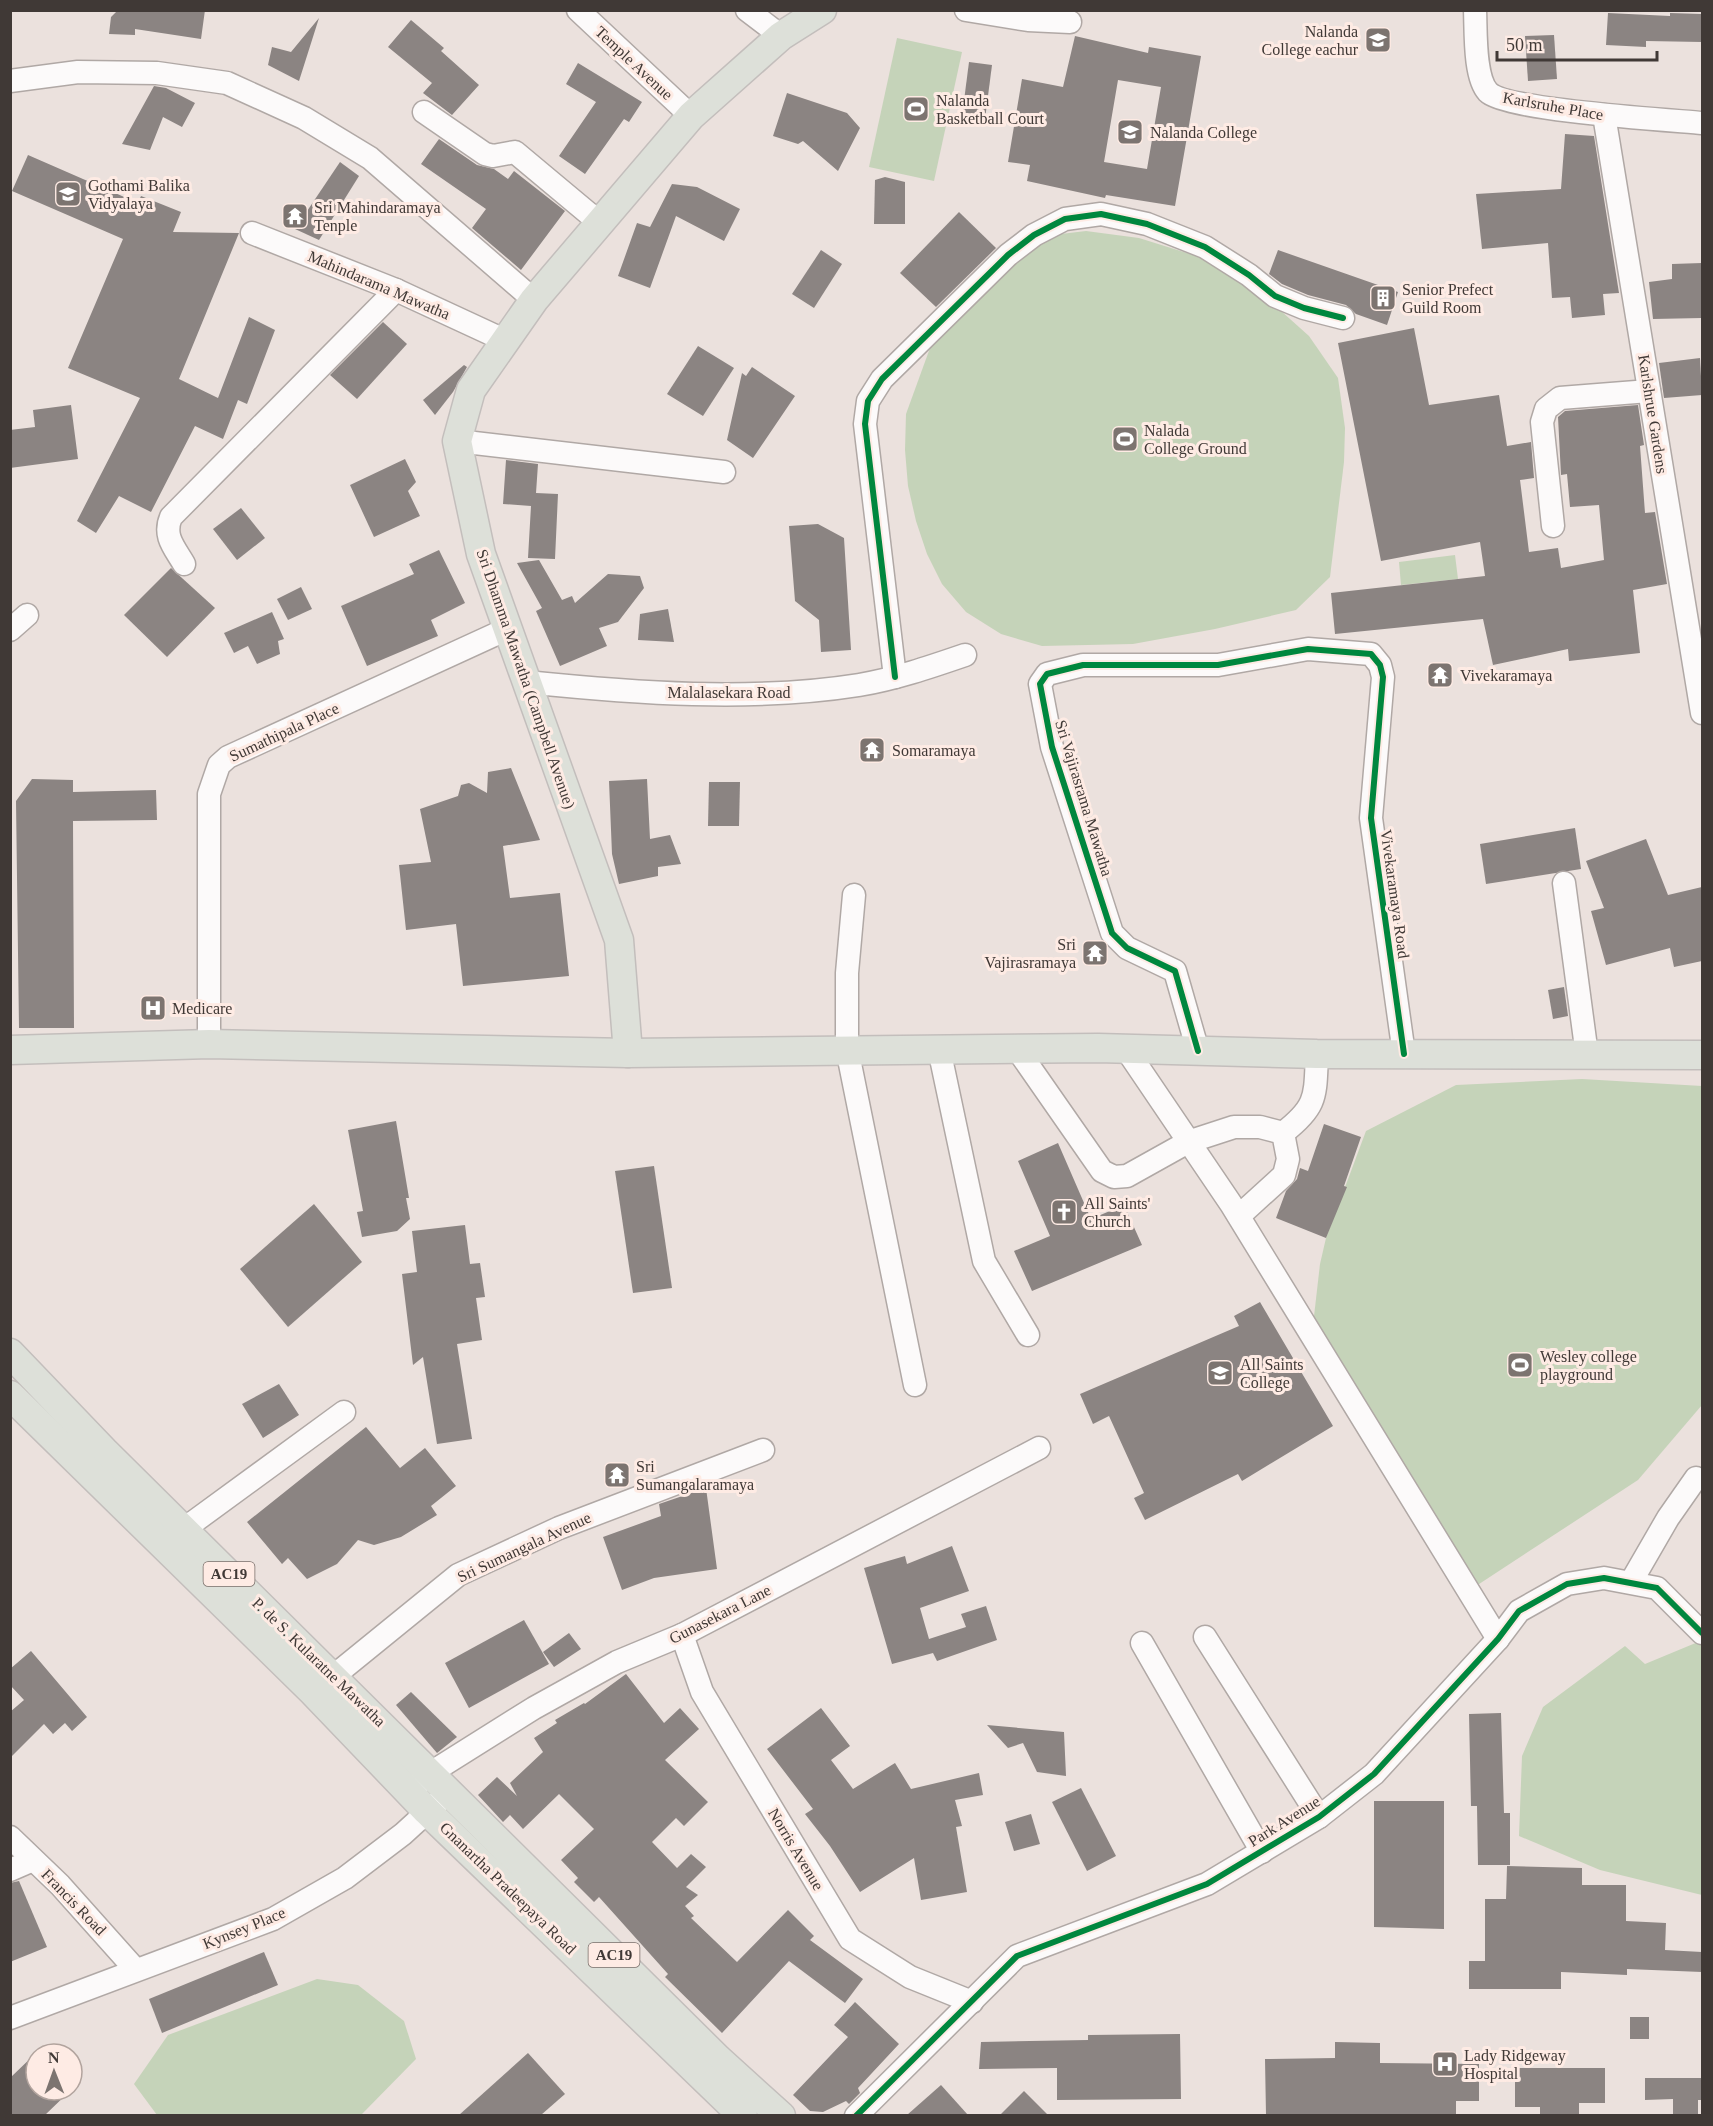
<svg xmlns="http://www.w3.org/2000/svg" width="1713" height="2126" font-family="'Times New Roman',serif">
<rect width="100%" height="100%" fill="#ebe1dd"/>
<g fill="#c5d3b9">
<polygon points="897,38 962,52 934,181 869,167"/>
<polygon points="1086,231 1139,238 1203,258 1271,302 1309,336 1338,378 1345,428 1344,462 1330,577 1296,610 1215,629 1133,644 1042,646 1001,634 966,612 942,584 927,554 916,521 908,486 905,450 906,414 930,348 961,308 1035,243 1061,234"/>
<polygon points="1455,555 1458,579 1401,585 1399,562"/>
<polygon points="1582,1079 1702,1086 1702,1405 1638,1480 1473,1588 1313,1325 1320,1264 1326,1238 1366,1131 1456,1085"/>
<polygon points="1698,1642 1702,1646 1702,1895 1600,1870 1519,1836 1522,1756 1543,1707 1625,1646 1645,1664"/>
<polygon points="317,1979 358,1985 404,2021 416,2059 362,2114 157,2115 134,2084 168,2035"/>
</g>
<g fill="#8b8482" fill-rule="evenodd">
<polygon points="118,10 205,10 201,39 135,29 135,35 109,34 111,17"/>
<polygon points="1608,13 1670,16 1670,13 1702,14 1702,42 1646,41 1646,47 1606,45"/>
<polygon points="319,18 299,81 268,65 272,47 291,52"/>
<polygon points="411,20 444,48 441,51 479,85 452,115 423,93 432,83 388,47"/>
<polygon points="1554,35 1557,79 1528,81 1525,36"/>
<path d="M 1075,36 L 1148,53 L 1149,47 L 1201,56 L 1175,206 L 1106,195 L 1105,198 L 1027,181 L 1030,165 L 1008,162 L 1022,79 L 1063,87 ZM 1118,80 L 1161,87 L 1147,169 L 1104,162 Z"/>
<polygon points="969,62 992,65 985,119 962,116"/>
<polygon points="578,63 642,102 629,122 624,119 585,174 559,156 596,102 566,84"/>
<polygon points="154,86 166,88 195,103 182,127 163,117 150,150 122,144"/>
<polygon points="787,93 847,113 860,128 838,171 803,141 798,144 773,136"/>
<polygon points="1565,134 1594,136 1619,293 1603,294 1605,315 1572,318 1570,297 1552,298 1548,243 1482,249 1476,194 1561,189"/>
<polygon points="439,139 477,165 494,169 508,179 514,171 565,211 521,270 472,228 486,209 421,164"/>
<polygon points="28,155 138,203 141,196 181,212 173,232 239,233 179,379 218,398 249,317 275,330 247,404 238,400 223,439 195,426 151,512 119,496 96,533 77,521 140,398 68,368 123,239 12,191"/>
<polygon points="340,162 359,176 319,240 295,229"/>
<polygon points="885,177 905,182 905,224 874,224 875,180"/>
<polygon points="672,184 697,187 740,209 724,241 676,216 650,288 618,276 637,223 650,227"/>
<polygon points="959,212 996,248 936,307 900,273"/>
<polygon points="821,250 842,264 814,308 792,294"/>
<polygon points="1278,250 1398,292 1387,325 1356,314 1346,305 1308,295 1282,284 1269,274"/>
<polygon points="1702,263 1702,318 1653,319 1649,282 1672,279 1672,264"/>
<polygon points="383,322 407,344 357,399 330,375"/>
<polygon points="1414,328 1429,405 1499,395 1507,446 1531,442 1534,478 1520,480 1529,552 1558,548 1561,568 1604,560 1599,505 1570,507 1567,474 1561,475 1558,417 1565,411 1638,405 1644,445 1640,446 1645,513 1655,512 1667,584 1633,590 1640,653 1569,661 1568,649 1493,665 1483,619 1335,634 1331,593 1485,576 1480,542 1381,561 1338,343"/>
<polygon points="698,346 734,368 703,416 667,394"/>
<polygon points="1700,358 1702,395 1664,398 1659,363"/>
<polygon points="464,365 467,367 453,392 435,415 423,400"/>
<polygon points="752,367 795,396 753,458 727,440 742,373 746,376"/>
<polygon points="71,405 78,459 10,468 10,430 35,427 33,410"/>
<polygon points="405,459 416,482 408,491 420,516 374,537 350,485"/>
<polygon points="506,460 538,464 536,493 558,494 555,559 528,558 531,506 503,504"/>
<polygon points="241,508 265,538 237,560 213,529"/>
<polygon points="818,524 844,538 851,650 821,652 819,620 795,601 789,526"/>
<polygon points="439,550 465,603 431,620 438,636 367,666 341,606 414,574 409,564"/>
<polygon points="539,560 562,600 572,596 575,603 608,574 640,576 644,588 618,622 599,628 607,646 560,666 536,611 542,608 517,563"/>
<polygon points="171,568 215,608 167,657 124,615"/>
<polygon points="301,587 312,609 288,620 277,599"/>
<polygon points="668,609 674,642 638,640 640,614"/>
<polygon points="272,612 284,639 278,641 280,654 257,664 248,646 234,653 224,633"/>
<polygon points="511,768 540,840 503,846 510,898 560,893 569,976 463,986 456,924 406,930 399,865 431,862 420,809 458,796 461,785 469,783 487,793 488,772"/>
<polygon points="32,779 73,780 73,792 156,790 157,820 73,821 74,1028 19,1028 16,801"/>
<polygon points="647,779 650,839 670,835 681,864 658,867 658,876 619,884 612,854 609,781"/>
<polygon points="709,782 740,782 739,826 708,826"/>
<polygon points="1575,828 1581,869 1486,884 1480,844"/>
<polygon points="1646,839 1668,895 1702,887 1702,961 1674,967 1670,948 1606,965 1591,911 1604,908 1586,861"/>
<polygon points="1564,987 1568,1016 1553,1019 1548,990"/>
<polygon points="396,1121 409,1198 406,1198 410,1219 397,1231 362,1237 357,1212 363,1211 348,1130"/>
<polygon points="1324,1124 1361,1137 1344,1186 1347,1187 1326,1238 1276,1218 1286,1191 1297,1179 1300,1168 1308,1171"/>
<polygon points="1058,1143 1091,1219 1124,1205 1142,1245 1032,1291 1014,1251 1050,1236 1018,1161"/>
<polygon points="654,1166 672,1288 633,1293 615,1171"/>
<polygon points="314,1204 362,1262 288,1327 240,1269"/>
<polygon points="465,1225 470,1264 480,1263 485,1297 476,1298 482,1340 457,1344 472,1439 437,1444 423,1357 413,1365 402,1274 417,1272 412,1231"/>
<polygon points="1260,1302 1333,1426 1242,1481 1238,1474 1145,1520 1134,1498 1144,1493 1109,1416 1093,1424 1080,1394 1239,1326 1234,1316"/>
<polygon points="279,1384 299,1415 263,1438 242,1404"/>
<polygon points="366,1427 400,1468 425,1448 456,1486 431,1506 437,1515 401,1537 374,1545 358,1540 337,1564 307,1579 288,1558 282,1564 247,1522"/>
<polygon points="706,1488 717,1569 654,1578 622,1590 603,1537 661,1516 659,1504"/>
<polygon points="952,1546 969,1591 920,1608 929,1639 966,1627 961,1614 986,1606 997,1640 937,1661 933,1653 892,1664 864,1568 905,1556 907,1564"/>
<polygon points="524,1620 549,1664 469,1708 445,1663"/>
<polygon points="569,1633 581,1649 554,1667 543,1652"/>
<polygon points="31,1651 87,1717 72,1731 65,1723 53,1734 44,1724 10,1758 10,1712 24,1700 10,1685 10,1669"/>
<polygon points="626,1674 664,1723 680,1708 699,1729 665,1760 708,1802 684,1826 676,1818 652,1842 677,1868 691,1854 706,1867 686,1887 698,1895 685,1906 694,1916 691,1918 737,1962 788,1910 814,1936 810,1940 863,1979 845,2003 789,1961 722,2033 665,1977 668,1974 599,1897 594,1902 574,1882 578,1878 561,1860 594,1829 559,1794 523,1829 510,1815 503,1822 478,1795 497,1777 517,1796 510,1783 543,1752 534,1738 557,1723 555,1720 584,1703 585,1704"/>
<polygon points="411,1692 457,1737 437,1753 396,1705"/>
<polygon points="821,1708 850,1746 831,1760 853,1789 895,1763 911,1789 979,1773 983,1795 955,1800 962,1826 956,1827 967,1892 921,1900 914,1858 860,1892 830,1846 805,1814 813,1809 767,1749"/>
<polygon points="1501,1713 1504,1813 1510,1813 1510,1865 1478,1865 1477,1806 1471,1806 1469,1714"/>
<polygon points="987,1725 1064,1732 1066,1776 1037,1772 1023,1743 1008,1748"/>
<polygon points="1081,1788 1116,1856 1087,1871 1052,1802"/>
<polygon points="1374,1801 1444,1801 1444,1929 1374,1927"/>
<polygon points="1031,1814 1040,1844 1014,1851 1005,1822"/>
<polygon points="1507,1866 1582,1868 1582,1885 1626,1885 1626,1921 1666,1923 1665,1950 1702,1952 1702,1972 1627,1969 1627,1975 1561,1972 1561,1989 1469,1989 1469,1961 1485,1961 1485,1899 1506,1899"/>
<polygon points="19,1881 47,1947 10,1962 10,1883"/>
<polygon points="264,1952 278,1985 162,2033 149,1999"/>
<polygon points="855,2002 899,2044 858,2088 860,2093 849,2104 846,2101 823,2112 810,2111 793,2095 848,2037 834,2025"/>
<rect x="1630" y="2017" width="19" height="22"/>
<polygon points="1180,2034 1181,2099 1057,2100 1057,2068 979,2069 981,2042 1088,2040 1088,2035"/>
<polygon points="1335,2042 1380,2043 1380,2063 1479,2064 1479,2101 1456,2101 1456,2115 1266,2115 1265,2059 1335,2058"/>
<polygon points="36,2053 36,2090 71,2090 45,2115 10,2115 10,2078"/>
<polygon points="528,2053 565,2094 541,2115 459,2115"/>
<polygon points="1515,2068 1605,2068 1605,2103 1579,2103 1579,2115 1540,2115 1540,2107 1515,2107"/>
<polygon points="1645,2078 1702,2078 1702,2100 1698,2100 1698,2115 1673,2115 1673,2099 1645,2100"/>
<polygon points="941,2085 968,2115 907,2115"/>
<polygon points="1024,2091 1048,2115 1000,2115"/>
</g>
<g fill="none" stroke-linecap="round" stroke-linejoin="round">
<defs>
<g id="minor">
<polyline points="578,10 691,116"/>
<polyline points="747,10 781,36"/>
<polyline points="966,10 1028,20 1070,22"/>
<path d="M 1475,10 C 1476,31 1474,77 1488,92 C 1506,110 1669,120 1702,123"/>
<polyline points="10,81 78,72 157,73 227,83 304,118 370,158 534,300"/>
<polyline points="424,112 485,154 493,156 515,152 600,223"/>
<polyline points="1604,115 1702,713"/>
<polyline points="252,233 396,290 504,340"/>
<polyline points="457,441 724,472"/>
<polyline points="1553,526 1542,422 1546,409 1560,398 1649,391"/>
<path d="M 184,564 C 174,547 163,536 171,517 L 396,290"/>
<polyline points="10,630 27,615"/>
<polyline points="895,677 865,424 868,401 882,379 1008,255 1034,235 1065,219 1101,214 1147,224 1205,247 1249,275 1275,296 1304,308 1343,318"/>
<path d="M 526,682 C 634,693 752,702 859,685 C 895,679 930,667 965,655"/>
<polyline points="1564,883 1587,1055"/>
<polyline points="854,895 847,973 847,1049 915,1385"/>
<polyline points="209,1044 209,794 219,765 228,757 507,629"/>
<polyline points="939,1049 984,1261 1028,1335"/>
<polyline points="1017,1049 1102,1171 1114,1177 1127,1176 1188,1142 1234,1127 1260,1127 1283,1133 1288,1159 1284,1175 1239,1216"/>
<polyline points="1126,1049 1231,1204 1498,1639"/>
<polyline points="1198,1051 1175,971 1127,948 1112,933 1052,747 1040,684 1047,674 1083,665 1218,665 1308,649 1371,654 1380,665 1383,677 1371,818 1404,1054"/>
<path d="M 1283,1133 C 1318,1106 1315,1096 1317,1054"/>
<polyline points="184,1529 344,1412"/>
<polyline points="1631,1582 1668,1518 1696,1478"/>
<polyline points="682,1635 702,1692 850,1939 910,1977 972,2002"/>
<polyline points="1205,1637 1319,1817"/>
<polyline points="1142,1643 1262,1852"/>
<polyline points="319,1688 458,1575 559,1528 763,1450"/>
<polyline points="419,1783 432,1772 534,1708 617,1662 682,1635 1039,1448"/>
<polyline points="10,1837 60,1885 135,1969"/>
<polyline points="10,1870 33,1860"/>
<polyline points="10,2018 273,1919 345,1878 403,1834 438,1802"/>
<polyline points="856,2116 1017,1956 1207,1884 1319,1817 1374,1774 1498,1639 1519,1611 1567,1584 1604,1578 1657,1588 1702,1633"/>
</g>
<g id="major">
<polyline points="10,1050 209,1044 628,1053 1098,1048 1317,1054 1702,1055"/>
<polyline points="628,1053 619,940 481,554 457,441 471,390 534,300 691,116 781,36 822,10"/>
<polyline points="10,1353 104,1451 718,2059 781,2116"/>
<polyline points="10,1395 313,1692 427,1811 743,2116"/>
</g>
</defs>
<use href="#minor" stroke="#b0a8a5" stroke-width="25"/>
<use href="#major" stroke="#c3bebc" stroke-width="31"/>
<use href="#minor" stroke="#fcfafa" stroke-width="22"/>
<use href="#major" stroke="#dde0d9" stroke-width="28"/>
<defs>
<g id="cycleway">
<polyline points="895,677 865,424 868,401 882,379 1008,255 1034,235 1065,219 1101,214 1147,224 1205,247 1249,275 1275,296 1304,308 1343,318"/>
<polyline points="1198,1051 1175,971 1127,948 1112,933 1052,747 1040,684 1047,674 1083,665 1218,665 1308,649 1371,654 1380,665 1383,677 1371,818 1404,1054"/>
<polyline points="856,2116 1017,1956 1207,1884 1319,1817 1374,1774 1498,1639 1519,1611 1567,1584 1604,1578 1657,1588 1702,1633"/>
</g>
</defs>
<use href="#cycleway" stroke="#feebe4" stroke-width="10"/>
<use href="#cycleway" stroke="#00873e" stroke-width="6"/>
</g>
<defs>
<symbol id="university-square" viewBox="-11 -11 22 22"><rect x="-9" y="-9" width="18" height="18" rx="4" fill="#7c7470" stroke="#feebe4"/><path d="M0-5L7-2L0 1L-7-2ZM-4 1L0 2.5L4 1V4Q0 6-4 4Z" fill="#fff"/></symbol>
<symbol id="stadium-square" viewBox="-11 -11 22 22"><rect x="-9" y="-9" width="18" height="18" rx="4" fill="#7c7470" stroke="#feebe4"/><path d="M0-5a6.5 5 0 1 0 0 10a6.5 5 0 1 0 0-10ZM-3.5-1.8h7v3.6h-7Z" fill="#fff"/></symbol>
<symbol id="school-square" viewBox="-11 -11 22 22"><rect x="-9" y="-9" width="18" height="18" rx="4" fill="#7c7470" stroke="#feebe4"/><path d="M0-5L7-2L0 1L-7-2ZM-4 1L0 2.5L4 1V4Q0 6-4 4Z" fill="#fff"/></symbol>
<symbol id="temple-square" viewBox="-11 -11 22 22"><rect x="-9" y="-9" width="18" height="18" rx="4" fill="#7c7470" stroke="#feebe4"/><path d="M0-6L5-2H3V0L6.5 2.5H4V6H1.5V3h-3V6H-4V2.5H-6.5L-3 0V-2H-5Z" fill="#fff"/></symbol>
<symbol id="building-square" viewBox="-11 -11 22 22"><rect x="-9" y="-9" width="18" height="18" rx="4" fill="#7c7470" stroke="#feebe4"/><path d="M-4-6H4V6H1V3H-1V6H-4ZM-2.5-4.3h1.7v1.8h-1.7ZM.8-4.3h1.7v1.8H.8ZM-2.5-1h1.7V.8h-1.7ZM.8-1h1.7V.8H.8Z" fill="#fff"/></symbol>
<symbol id="hospital-square" viewBox="-11 -11 22 22"><rect x="-9" y="-9" width="18" height="18" rx="4" fill="#7c7470" stroke="#feebe4"/><path d="M-5-5h3v3.5h4V-5h3V5h-3V1.5h-4V5h-3Z" fill="#fff"/></symbol>
<symbol id="church-square" viewBox="-11 -11 22 22"><rect x="-9" y="-9" width="18" height="18" rx="4" fill="#7c7470" stroke="#feebe4"/><path d="M-1.2-6h2.4v3.5h3.3v2.4h-3.3V6h-2.4V-.1h-3.3v-2.4h3.3Z" fill="#fff"/></symbol>
</defs>
<g fill-rule="evenodd">
<use href="#university-square" x="1363" y="25" width="30" height="30"/>
<use href="#stadium-square" x="901" y="94" width="30" height="30"/>
<use href="#university-square" x="1115" y="117" width="30" height="30"/>
<use href="#school-square" x="53" y="179" width="30" height="30"/>
<use href="#temple-square" x="280" y="201" width="30" height="30"/>
<use href="#building-square" x="1368" y="283" width="30" height="30"/>
<use href="#stadium-square" x="1110" y="424" width="30" height="30"/>
<use href="#temple-square" x="1425" y="660" width="30" height="30"/>
<use href="#temple-square" x="857" y="735" width="30" height="30"/>
<use href="#temple-square" x="1080" y="938" width="30" height="30"/>
<use href="#hospital-square" x="138" y="993" width="30" height="30"/>
<use href="#church-square" x="1049" y="1197" width="30" height="30"/>
<use href="#stadium-square" x="1505" y="1350" width="30" height="30"/>
<use href="#school-square" x="1205" y="1358" width="30" height="30"/>
<use href="#temple-square" x="602" y="1460" width="30" height="30"/>
<use href="#hospital-square" x="1430" y="2049" width="30" height="30"/>
</g>
<g text-anchor="middle" dominant-baseline="central" stroke-width="6" stroke-linejoin="round" paint-order="stroke">
<g fill="#feebe4" stroke="#796e6a" stroke-width="1.5">
<rect x="203.5" y="1562" width="51" height="24" rx="4.5"/>
<rect x="588.5" y="1943" width="51" height="24" rx="4.5"/>
</g>
<g font-size="15" font-weight="bold" fill="#403936">
<text x="229" y="1574">AC19</text>
<text x="614" y="1955">AC19</text>
</g>
<g font-size="16" fill="#403936" stroke="#feebe4" text-anchor="start">
<text x="1358" y="31" text-anchor="end">Nalanda<tspan x="1358" dy="18">College eachur</tspan></text>
<text x="936" y="100">Nalanda<tspan x="936" dy="18">Basketball Court</tspan></text>
<text x="1150" y="132">Nalanda College</text>
<text x="88" y="185">Gothami Balika<tspan x="88" dy="18">Vidyalaya</tspan></text>
<text x="314" y="207">Sri Mahindaramaya<tspan x="314" dy="18">Tenple</tspan></text>
<text x="1402" y="289">Senior Prefect<tspan x="1402" dy="18">Guild Room</tspan></text>
<text x="1144" y="430">Nalada<tspan x="1144" dy="18">College Ground</tspan></text>
<text x="1460" y="675">Vivekaramaya</text>
<text x="892" y="750">Somaramaya</text>
<text x="1076" y="944" text-anchor="end">Sri<tspan x="1076" dy="18">Vajirasramaya</tspan></text>
<text x="172" y="1008">Medicare</text>
<text x="1084" y="1203">All Saints'<tspan x="1084" dy="18">Church</tspan></text>
<text x="1540" y="1356">Wesley college<tspan x="1540" dy="18">playground</tspan></text>
<text x="1240" y="1364">All Saints<tspan x="1240" dy="18">College</tspan></text>
<text x="636" y="1466">Sri<tspan x="636" dy="18">Sumangalaramaya</tspan></text>
<text x="1464" y="2055">Lady Ridgeway<tspan x="1464" dy="18">Hospital</tspan></text>
</g>
<g font-size="16" fill="#403936" stroke="#feebe4">
<text transform="translate(634 63) rotate(43)">Temple Avenue</text>
<text transform="translate(1553 106) rotate(10)">Karlsruhe Place</text>
<text transform="translate(379 285) rotate(23)">Mahindarama Mawatha</text>
<text transform="translate(1653 414) rotate(81)">Karlshrue Gardens</text>
<text transform="translate(526 679) rotate(71)">Sri Dhamma Mawatha (Campbell Avenue)</text>
<text x="729" y="692">Malalasekara Road</text>
<text transform="translate(284 732) rotate(-25)">Sumathipala Place</text>
<text transform="translate(1084 798) rotate(73)">Sri Vajirasrama Mawatha</text>
<text transform="translate(1395 894) rotate(82)">Vivekaramaya Road</text>
<text transform="translate(524 1547) rotate(-25)">Sri Sumangala Avenue</text>
<text transform="translate(720 1614) rotate(-27)">Gunasekara Lane</text>
<text transform="translate(319 1662) rotate(44)">P. de S. Kularatne Mawatha</text>
<text transform="translate(1284 1821) rotate(-32)">Park Avenue</text>
<text transform="translate(796 1849) rotate(59)">Norris Avenue</text>
<text transform="translate(508 1888) rotate(44)">Gnanartha Pradeepaya Road</text>
<text transform="translate(74 1902) rotate(46)">Francis Road</text>
<text transform="translate(244 1928) rotate(-22)">Kynsey Place</text>
</g>
</g>
<rect width="1713" height="2126" fill="none" stroke="#403936" stroke-width="24"/>
<g transform="translate(54 2072) rotate(359)"><circle r="28" fill="#feebe4" stroke="#b2a49e" stroke-width="1.5"/>
<path d="M0-4.5L10 22L0 15L-10 22Z" fill="#7c7470"/>
<text y="-9" font-size="16" font-weight="bold" text-anchor="middle" fill="#403936">N</text>
</g>
<path d="M1497 51v9h160v-9" fill="none" stroke="#403936" stroke-width="3"/>
<text x="1506" y="51" font-size="18" fill="#403936" stroke="#feebe4" stroke-width="4.5" paint-order="stroke">50 m</text>
</svg>
